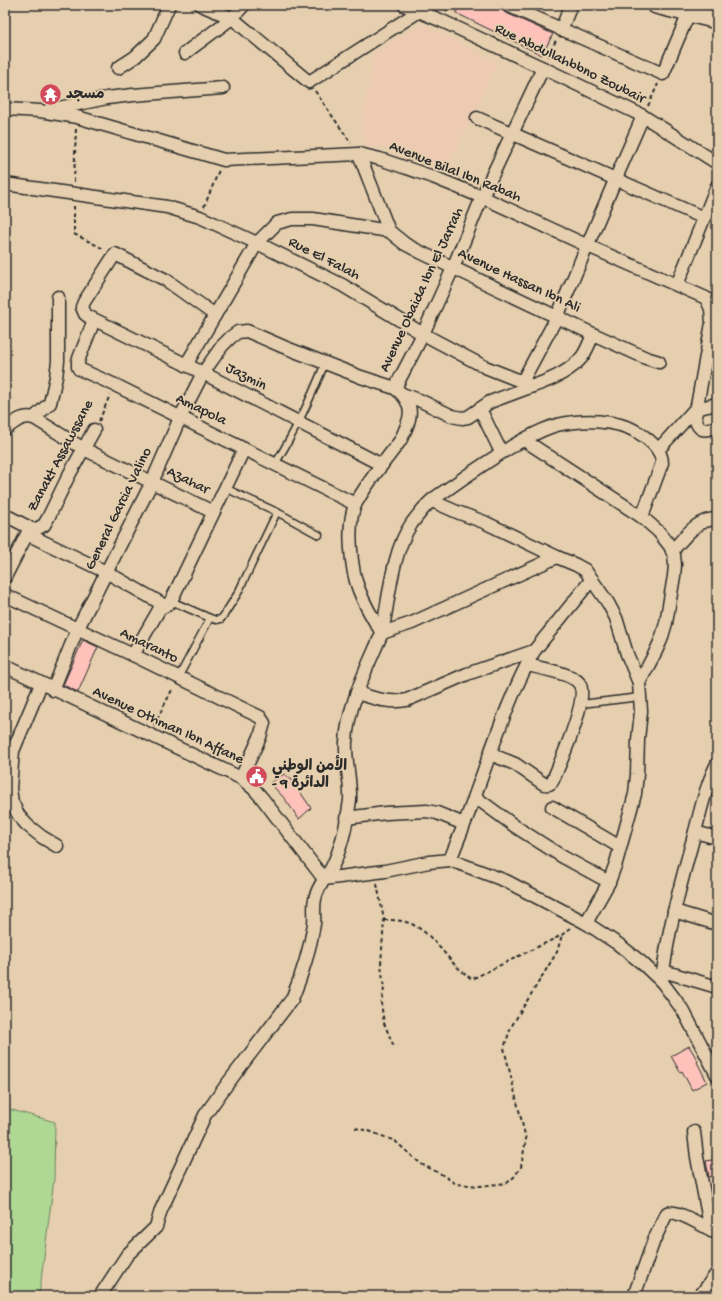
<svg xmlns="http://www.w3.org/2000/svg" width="722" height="1301" font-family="'Gochi Hand','Playpen Sans Arabic',sans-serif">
<rect width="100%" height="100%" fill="#e5cfae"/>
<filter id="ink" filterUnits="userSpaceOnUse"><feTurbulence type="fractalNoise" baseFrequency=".025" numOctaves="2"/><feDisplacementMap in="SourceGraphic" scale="8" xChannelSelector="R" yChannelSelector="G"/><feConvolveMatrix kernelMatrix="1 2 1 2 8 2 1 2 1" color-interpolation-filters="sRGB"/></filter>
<g filter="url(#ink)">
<polygon fill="#eccbb2" points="422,23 498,63 447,170 382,147 368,150 360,131 374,52"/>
<polygon fill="#afd895" stroke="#6d8260" points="5,1108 55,1122 54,1179 39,1296 5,1296"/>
<g fill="#fec2bb" stroke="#2b2b2b">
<polygon points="460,5 493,5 501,8 504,12 553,34 542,55 456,13"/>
<polygon points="83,640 98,647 78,692 63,685"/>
<polygon points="284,774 292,780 311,808 299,819 285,799 270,783"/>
<polygon points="689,1046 698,1061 697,1062 707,1082 692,1090 682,1071 680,1072 671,1056"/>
<polygon points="717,1159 717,1175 709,1177 706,1161"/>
</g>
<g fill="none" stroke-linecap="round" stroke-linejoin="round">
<defs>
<g id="lane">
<path d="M 275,464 C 295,432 311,398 325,363"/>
<polyline points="225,488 277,512 319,535"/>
<polyline points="171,601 210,618 216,620 221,619 224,615 238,593 277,512"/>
<polyline points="178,678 210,618"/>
<polyline points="581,704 640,697"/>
</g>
<g id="street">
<polyline points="201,5 232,18 309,82 418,12"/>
<polyline points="404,5 442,21 543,68 643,116 717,163"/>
<polyline points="507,5 663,74 689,13"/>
<polyline points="561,30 571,5"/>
<polyline points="185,53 232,18 244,5"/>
<polyline points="118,68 135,57 154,39 169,5"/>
<path d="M 5,109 L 40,111 L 77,117 L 224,160 L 359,154 L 380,159 L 433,177 L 482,197 L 588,246 L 706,298 L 711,309 L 712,323 L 695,417 C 698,432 704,431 717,427"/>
<polyline points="49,110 107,98 133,95 223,88"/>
<polyline points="477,118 704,218"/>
<polyline points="359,154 389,231"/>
<path d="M 5,184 L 167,207 L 200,217 L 257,243 L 342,285 L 423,334 L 485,367 L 533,386 C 551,380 570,372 582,357 C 587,350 590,342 593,334"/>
<polyline points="677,285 717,186"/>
<polyline points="215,315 166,280 115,254 84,302 82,307 85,314 89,317 203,373 382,465"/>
<polyline points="94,320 78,361 78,367 79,369 115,385 355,504"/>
<polyline points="186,365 257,243 277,223 292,219 313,219 389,231 405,244 420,252 593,334 646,358 659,362"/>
<polyline points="522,382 557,317 616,178 643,116"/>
<polyline points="402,394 419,400 452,416 462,418 468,417 490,402 533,386"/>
<polyline points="480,409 501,452"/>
<polyline points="34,418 50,403 56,377 58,361 58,297"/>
<path d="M 5,429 C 15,422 22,415 34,418 L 84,449 L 213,512"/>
<polyline points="524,440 642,517 659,532 670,546 674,555 675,565 674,576 666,623 661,640 655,653 639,683 641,711 638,740 637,774 635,794 616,863 609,882 586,923"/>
<polyline points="658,450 695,409 717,404"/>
<polyline points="432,501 457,512 484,522 557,557 576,565 585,570 608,603 616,618 627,654 639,683"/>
<polyline points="5,515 34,530"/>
<polyline points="27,534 106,572 159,602 160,608 133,655"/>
<path d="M 672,551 C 685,537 696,519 717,519"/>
<polyline points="5,577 27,534 44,525 48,518 69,475 94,430"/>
<polyline points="5,595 133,655 260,717 264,723 260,737 241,778"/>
<polyline points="160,608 167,605 171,601 244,449"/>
<path d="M 382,633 C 389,599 392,551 412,523 C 418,515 425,506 432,500 C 443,492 454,485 465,477 C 484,464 503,451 523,440 C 534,434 545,428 557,425 C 582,419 617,419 639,433 C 650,440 662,450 662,463 L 642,517"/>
<polyline points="382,633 412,623 557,557"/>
<polyline points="5,666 241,778 254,789 262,798 324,879"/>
<polyline points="41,684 13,751 10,789 12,802 19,816 27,825 42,837 57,846"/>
<polyline points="53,690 77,630 152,482 180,418 203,373 222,346 231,337 238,332 247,331 284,347 361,377 395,388"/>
<path d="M 357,693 C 374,698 389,704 407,700 L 467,674 L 534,651"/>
<path d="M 490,754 L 515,764 L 544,784 C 549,785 551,784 553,780 C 560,763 590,697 579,683 C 571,673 540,668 527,665"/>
<polyline points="475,797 516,827 563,857 609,882"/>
<polyline points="552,807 620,847"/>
<polyline points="346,818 386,813 427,811 437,813 464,824"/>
<polyline points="695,832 717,838"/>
<path d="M 450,860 C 458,839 468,817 475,795 C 493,746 509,697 534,651 L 592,579"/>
<polyline points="324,879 385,871 429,862 450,860 506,881 586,923 618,944 642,963 662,982 674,998 684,1012 717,1075"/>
<polyline points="674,911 717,924"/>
<polyline points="663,971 717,987"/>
<path d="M 662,982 C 667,933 680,886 693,839 C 700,814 705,787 717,764"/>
<polyline points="694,1132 697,1157 711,1231"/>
<path d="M 100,1296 L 127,1255 L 156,1227 L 161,1210 L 205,1115 L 225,1087 L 292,999 C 302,975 310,949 314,924 C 315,916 313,907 315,899 C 317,887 326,878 332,867 C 342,847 347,822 350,800 C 351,781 345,761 346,742 C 348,704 367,668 382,633 C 373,619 365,606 359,590 C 351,571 346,522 356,503 C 368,481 385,461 400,441 C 411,419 417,405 395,388 L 423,334 L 453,268 L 482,197 L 543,68"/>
<path d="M 634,1296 L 654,1240 L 667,1213 C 677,1209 706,1228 717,1233"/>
<polyline points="700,1296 717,1273"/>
</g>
<polyline id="secondary" points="656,5 717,20"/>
</defs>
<use href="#lane" stroke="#2b2b2b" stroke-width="9"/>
<use href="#street" stroke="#2b2b2b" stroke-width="15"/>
<use href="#secondary" stroke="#2b2b2b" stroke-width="20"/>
<g stroke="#2b2b2b" stroke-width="2" stroke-dasharray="4 3" stroke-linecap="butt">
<polyline points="446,11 449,5"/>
<polyline points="548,57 556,40"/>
<polyline points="315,91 351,143"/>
<polyline points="648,106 658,84"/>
<polyline points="74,182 76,128"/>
<polyline points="74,206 74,234 104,249"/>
<polyline points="204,207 219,170"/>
<polyline points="99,421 110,395"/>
<polyline points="154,725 173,688"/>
<polyline points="377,884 384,920 381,964 384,989 381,1003 384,1023 394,1047"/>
<path d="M 384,920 C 392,920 401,920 409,923 C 428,930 441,950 455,965 C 460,970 466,975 472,979 L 562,935 L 571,927"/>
<polyline points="355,1128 369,1131 395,1141 421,1164 441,1174 456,1184 480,1186 507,1183 514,1177 521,1167 526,1139 504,1048 511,1027 557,952 562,935"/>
</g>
<use href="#lane" stroke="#e5cfae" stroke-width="6"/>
<use href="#street" stroke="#e5cfae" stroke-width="12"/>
<use href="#secondary" stroke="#e5cfae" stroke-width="17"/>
</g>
</g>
<defs>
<symbol id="temple-disc" viewBox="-11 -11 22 22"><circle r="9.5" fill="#d1495b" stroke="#e5cfae"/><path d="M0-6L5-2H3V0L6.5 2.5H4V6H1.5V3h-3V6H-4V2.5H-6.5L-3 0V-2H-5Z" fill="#fff"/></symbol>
<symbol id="civic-disc" viewBox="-11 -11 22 22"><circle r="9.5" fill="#d1495b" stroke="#e5cfae"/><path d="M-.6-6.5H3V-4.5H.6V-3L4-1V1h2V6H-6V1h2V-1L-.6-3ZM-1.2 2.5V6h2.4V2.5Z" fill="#fff"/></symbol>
</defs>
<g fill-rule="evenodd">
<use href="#temple-disc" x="38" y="82" width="25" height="25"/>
<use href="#civic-disc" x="244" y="764" width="25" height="25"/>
</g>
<g text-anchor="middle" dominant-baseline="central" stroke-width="3.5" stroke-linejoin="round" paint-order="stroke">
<g font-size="15" fill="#2b2b2b" stroke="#e5cfae">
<text transform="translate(570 64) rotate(26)">Rue Abdullahbbno Zoubair</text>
<text transform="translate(455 172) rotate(22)">Avenue Bilal Ibn Rabah</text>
<text transform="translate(324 259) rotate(27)">Rue El Falah</text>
<text transform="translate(519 281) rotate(25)">Avenue Hassan Ibn Ali</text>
<text transform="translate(422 290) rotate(-65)">Avenue Obaida Ibn El Jarrah</text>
<text transform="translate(246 377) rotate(27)">Jazmin</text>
<text transform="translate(201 410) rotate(26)">Amapola</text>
<text transform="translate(61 456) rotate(-62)">Zanakt Assawssane</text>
<text transform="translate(188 481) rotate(26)">Azahar</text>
<text transform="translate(119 509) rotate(-64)">General Garcia Valino</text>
<text transform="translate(149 646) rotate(26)">Amaranto</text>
<text transform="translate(168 726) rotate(25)">Avenue Othman Ibn Affane</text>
</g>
<g font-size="15" font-weight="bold" fill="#2b2b2b" stroke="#e5cfae" text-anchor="start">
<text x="66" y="95">مسجد</text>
<text x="272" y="767">الأمن الوطني<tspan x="272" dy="17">- الدائرة 9</tspan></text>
</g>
</g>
<rect width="722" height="1301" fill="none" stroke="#e5cfae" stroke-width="20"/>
<rect x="10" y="10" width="702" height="1281" fill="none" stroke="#2b2b2b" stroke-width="1.5" filter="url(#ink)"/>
</svg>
